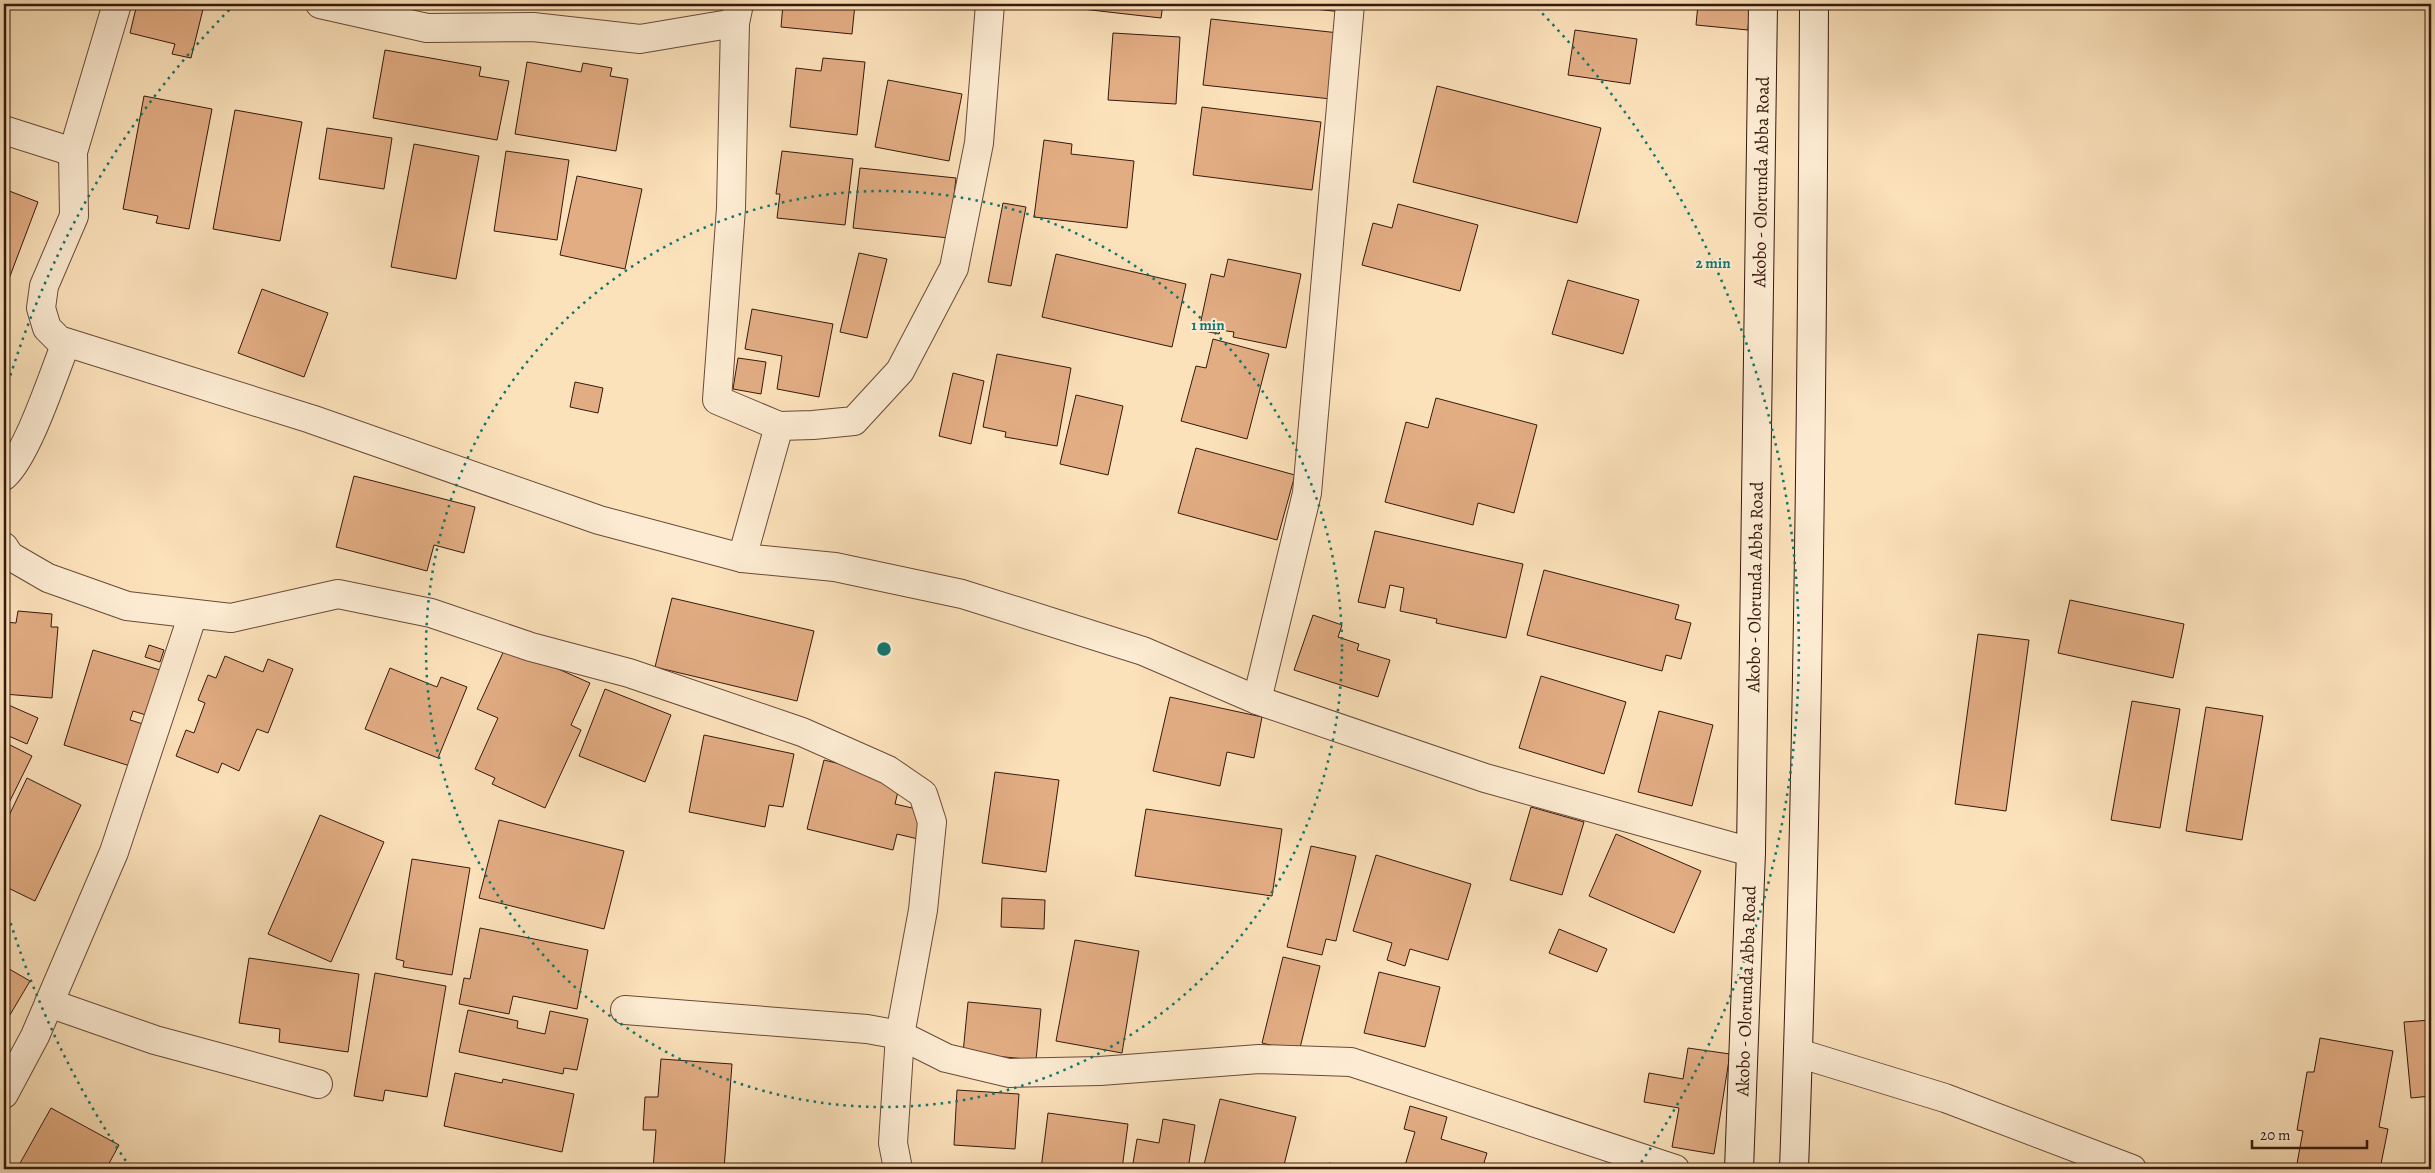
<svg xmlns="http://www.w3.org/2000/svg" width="2435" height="1173" font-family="Alegreya,serif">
<rect width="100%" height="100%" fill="#fce2bb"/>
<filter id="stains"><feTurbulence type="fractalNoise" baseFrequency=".004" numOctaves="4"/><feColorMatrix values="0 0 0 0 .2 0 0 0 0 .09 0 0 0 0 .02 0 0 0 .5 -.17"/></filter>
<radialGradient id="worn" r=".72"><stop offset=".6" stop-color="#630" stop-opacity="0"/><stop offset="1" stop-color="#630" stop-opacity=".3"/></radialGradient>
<g fill="#e3ad84" stroke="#36180d">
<polygon points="4,4 11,7 4,24"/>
<polygon points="137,4 204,5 191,58 172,54 175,44 130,33"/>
<polygon points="783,4 855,4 852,34 781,27"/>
<polygon points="1083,4 1163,4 1161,18 1082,9"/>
<polygon points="1307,4 1343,4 1342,12 1306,8"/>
<polygon points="1698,4 1750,4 1748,30 1696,25"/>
<polygon points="1211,19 1339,33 1331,99 1203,85"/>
<polygon points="1575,30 1637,39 1630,84 1568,75"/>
<polygon points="1113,33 1180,37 1176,104 1108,100"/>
<polygon points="385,50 481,67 479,76 509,81 497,140 373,118"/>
<polygon points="823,58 865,62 857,135 790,127 796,68 821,71"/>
<polygon points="527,62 581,72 583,63 612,68 610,76 628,79 616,151 515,134"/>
<polygon points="888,80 962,94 949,161 875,147"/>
<polygon points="1437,86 1601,128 1577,223 1413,182"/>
<polygon points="144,96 212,109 189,229 156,223 158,216 123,209"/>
<polygon points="1202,107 1321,122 1312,190 1193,175"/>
<polygon points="235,110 302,122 280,241 213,229"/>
<polygon points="327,128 392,138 384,189 319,179"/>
<polygon points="1044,140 1072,144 1071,154 1134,161 1127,228 1034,217"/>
<polygon points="414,144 479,156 456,279 391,267"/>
<polygon points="506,151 569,160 557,240 494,231"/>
<polygon points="782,151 853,159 845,225 777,218 780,194 776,194"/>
<polygon points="860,168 956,178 949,238 853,228"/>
<polygon points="577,176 642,189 625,269 560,255"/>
<polygon points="4,189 38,202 4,292"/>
<polygon points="1003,203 1026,207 1011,286 988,282"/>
<polygon points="1398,204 1478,225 1460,291 1362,265 1373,223 1392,228"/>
<polygon points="859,253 887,259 867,338 840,332"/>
<polygon points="1056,254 1186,284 1172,347 1042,317"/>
<polygon points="1228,259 1301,274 1286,348 1233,337 1234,332 1220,330 1219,334 1199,330 1211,274 1224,277"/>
<polygon points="1568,280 1639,300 1623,354 1552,334"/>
<polygon points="262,289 328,313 304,377 238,353"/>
<polygon points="752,309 833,324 819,397 777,389 782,356 745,349"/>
<polygon points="1213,339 1269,354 1247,439 1181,421 1196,366 1206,368"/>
<polygon points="997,354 1071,368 1057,446 1005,437 1006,432 983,427"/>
<polygon points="738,358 766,362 761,394 733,389"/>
<polygon points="953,373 984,381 971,444 939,436"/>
<polygon points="575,382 603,388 598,413 570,407"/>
<polygon points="1076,395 1123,406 1108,475 1060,464"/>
<polygon points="1436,398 1537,425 1514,513 1478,503 1473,525 1385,502 1406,422 1428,428"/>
<polygon points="1196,448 1295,475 1277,540 1178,513"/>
<polygon points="354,476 475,507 464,553 434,545 427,571 336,547"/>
<polygon points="1375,531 1523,564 1506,638 1436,623 1437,619 1400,611 1404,588 1390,585 1385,608 1358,602"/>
<polygon points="1544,570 1679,605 1675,619 1691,623 1681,659 1666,655 1662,671 1527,635"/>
<polygon points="672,598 814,631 797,701 655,667"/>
<polygon points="2070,600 2184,624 2173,678 2058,653"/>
<polygon points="18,611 52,614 51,627 58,627 52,698 4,694 4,622 16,623"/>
<polygon points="1313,615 1342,625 1338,637 1359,644 1357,650 1390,660 1378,697 1294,670"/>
<polygon points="1978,634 2029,640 2006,811 1955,804"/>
<polygon points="149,645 164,650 160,662 145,657"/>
<polygon points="506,646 590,683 571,725 581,730 545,808 492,784 495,778 475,769 498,718 477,709"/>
<polygon points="93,650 160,670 146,715 133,711 130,720 143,724 130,766 64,745"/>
<polygon points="225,656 263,672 268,659 293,669 268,733 257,729 239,771 222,763 218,773 176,756 186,730 194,733 205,703 198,700 208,675 216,678"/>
<polygon points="390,668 437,687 441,677 467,687 438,758 365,729"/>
<polygon points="1541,676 1626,702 1604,774 1519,748"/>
<polygon points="605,689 671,715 645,782 579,756"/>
<polygon points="1170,697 1262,717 1254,758 1227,752 1220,786 1153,771"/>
<polygon points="2132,701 2180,709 2160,828 2111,820"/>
<polygon points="4,703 38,718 27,744 4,734"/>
<polygon points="2206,707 2263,716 2242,840 2186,831"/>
<polygon points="1659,711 1713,725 1692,806 1638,792"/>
<polygon points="704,735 794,754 783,807 769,805 765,827 689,812"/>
<polygon points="4,742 32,756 4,813"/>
<polygon points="824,760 901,779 895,804 925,811 918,839 897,834 893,850 807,829"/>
<polygon points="995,772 1059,780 1046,872 982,863"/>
<polygon points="27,778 81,805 35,901 4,886 4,826"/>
<polygon points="1531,807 1584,822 1562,895 1510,880"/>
<polygon points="1146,809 1282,829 1272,896 1135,876"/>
<polygon points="320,815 384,842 331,962 268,934"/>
<polygon points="499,820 624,851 604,929 479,898"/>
<polygon points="1616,834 1701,871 1674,933 1589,896"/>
<polygon points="1311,846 1356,856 1336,941 1326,939 1322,955 1287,947"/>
<polygon points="1376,855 1471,884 1448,960 1410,949 1405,966 1387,960 1392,943 1353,931"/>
<polygon points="412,859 470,868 452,975 403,967 404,961 396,959"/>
<polygon points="1002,898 1045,900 1044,929 1001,927"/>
<polygon points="480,928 588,950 577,1009 513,996 509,1014 459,1004 464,978 470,979"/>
<polygon points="1559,929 1607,949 1597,972 1549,953"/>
<polygon points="1075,940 1139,951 1122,1053 1056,1041"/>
<polygon points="1283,957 1320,966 1299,1052 1262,1043"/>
<polygon points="249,958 359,974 348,1052 279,1042 280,1029 239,1023"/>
<polygon points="4,966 30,981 4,1025"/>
<polygon points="1379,972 1440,987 1425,1047 1364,1033"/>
<polygon points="375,973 446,986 427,1097 385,1090 383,1101 354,1096"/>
<polygon points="968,1002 1041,1009 1036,1060 963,1053"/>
<polygon points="468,1010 518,1021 517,1028 545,1034 550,1011 588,1019 577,1070 564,1068 563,1074 459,1052"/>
<polygon points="2431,1020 2431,1096 2411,1098 2404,1022"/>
<polygon points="2320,1038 2393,1051 2379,1127 2388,1129 2380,1169 2296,1169 2303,1131 2297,1130 2307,1072 2314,1072"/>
<polygon points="1688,1048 1730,1054 1714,1154 1672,1147 1679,1108 1644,1102 1649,1073 1683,1079"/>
<polygon points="661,1059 732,1064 724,1169 653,1169 656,1130 643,1130 645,1097 658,1097"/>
<polygon points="455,1073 502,1083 503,1079 574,1094 562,1152 444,1126"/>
<polygon points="957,1090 1019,1094 1015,1149 954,1145"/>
<polygon points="1220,1099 1296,1117 1283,1169 1203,1169"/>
<polygon points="1410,1106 1447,1117 1441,1139 1487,1153 1482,1169 1404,1169 1415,1132 1404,1129"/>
<polygon points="51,1108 119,1145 106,1169 26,1169 19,1165"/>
<polygon points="1048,1113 1128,1124 1122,1169 1041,1169"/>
<polygon points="1163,1119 1195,1125 1188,1169 1132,1169 1137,1139 1159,1143"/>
<polygon points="1329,1163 1358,1169 1328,1169"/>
<rect x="1897" y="1164" width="44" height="5"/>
<polygon points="952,1167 995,1169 952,1169"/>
</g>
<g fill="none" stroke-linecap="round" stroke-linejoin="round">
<defs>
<g id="minor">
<polyline points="117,4 73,152 74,216 44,286 41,308 47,328 59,340 311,419 599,520 742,558 835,567 962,594 1143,651 1257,700 1485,778 1751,852"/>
<polyline points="320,4 427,28 533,27 640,39 735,23"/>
<polyline points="739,4 735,23 731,208 717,400 779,426 813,425 854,421 900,371 954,268 979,143 990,4"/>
<polyline points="4,130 73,152"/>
<path d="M 4,476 C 28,454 53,375 66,343"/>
<polyline points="4,547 10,556 48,578 127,606 231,618 338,594 431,613 531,647 629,673 802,732 888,770 923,794 932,822 923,910 900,1035 893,1143 898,1169"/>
<polyline points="742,558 779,426"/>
<polyline points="1257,700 1307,493 1350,4"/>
<polyline points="49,1003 155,1040 318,1084"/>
<polyline points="625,1010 867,1029 900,1035 946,1058 1009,1073 1100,1071 1259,1059 1351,1062 1675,1169"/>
<polyline points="1798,1053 1945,1098 2132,1169"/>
<polyline points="4,1094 35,1036 114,852 193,614"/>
</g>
<g id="secondary">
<polyline points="1739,1169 1751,852 1763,4"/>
<path d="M 1794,1169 C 1808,781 1812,392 1814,4"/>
</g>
</defs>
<use href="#minor" stroke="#684a38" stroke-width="30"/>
<use href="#secondary" stroke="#36180d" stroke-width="30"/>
<use href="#minor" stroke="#fdecd3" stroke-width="28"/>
<use href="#secondary" stroke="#fdecd3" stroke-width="28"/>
</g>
<g fill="none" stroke="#0f766e" stroke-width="2.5" stroke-dasharray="2.5 5">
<circle cx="884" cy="649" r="458"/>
<path d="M130 1167A915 915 0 0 1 4 901M4 397A915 915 0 0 1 231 8M1537 8A915 915 0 0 1 1638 1167"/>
</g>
<g text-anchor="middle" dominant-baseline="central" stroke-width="4" stroke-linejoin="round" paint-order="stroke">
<g font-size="18" fill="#36180d" stroke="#fdecd3">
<text transform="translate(1761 182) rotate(-89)">Akobo - Olorunda Abba Road</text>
<text transform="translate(1755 587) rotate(-89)">Akobo - Olorunda Abba Road</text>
<text transform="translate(1746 991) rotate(-88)">Akobo - Olorunda Abba Road</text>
</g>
</g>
<circle cx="884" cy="649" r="8" fill="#0f766e" stroke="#fdecd3" stroke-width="2.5"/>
<g font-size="15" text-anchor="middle" font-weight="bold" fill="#0f766e" stroke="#fdecd3" stroke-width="4" stroke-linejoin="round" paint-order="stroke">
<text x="1713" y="268">2 min</text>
<text x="1208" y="330">1 min</text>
</g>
<rect width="2435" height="1173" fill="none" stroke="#fce2bb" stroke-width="20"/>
<rect x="5" y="5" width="2425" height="1163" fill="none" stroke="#36180d" stroke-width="2.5"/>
<rect x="10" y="10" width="2415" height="1153" fill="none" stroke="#36180d"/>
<path d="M2252 1140v8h115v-8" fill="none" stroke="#36180d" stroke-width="2.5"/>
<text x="2260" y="1140" font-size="15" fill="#36180d" stroke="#fdecd3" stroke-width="4" paint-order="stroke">20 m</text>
<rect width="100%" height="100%" filter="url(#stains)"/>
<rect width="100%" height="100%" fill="url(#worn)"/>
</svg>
